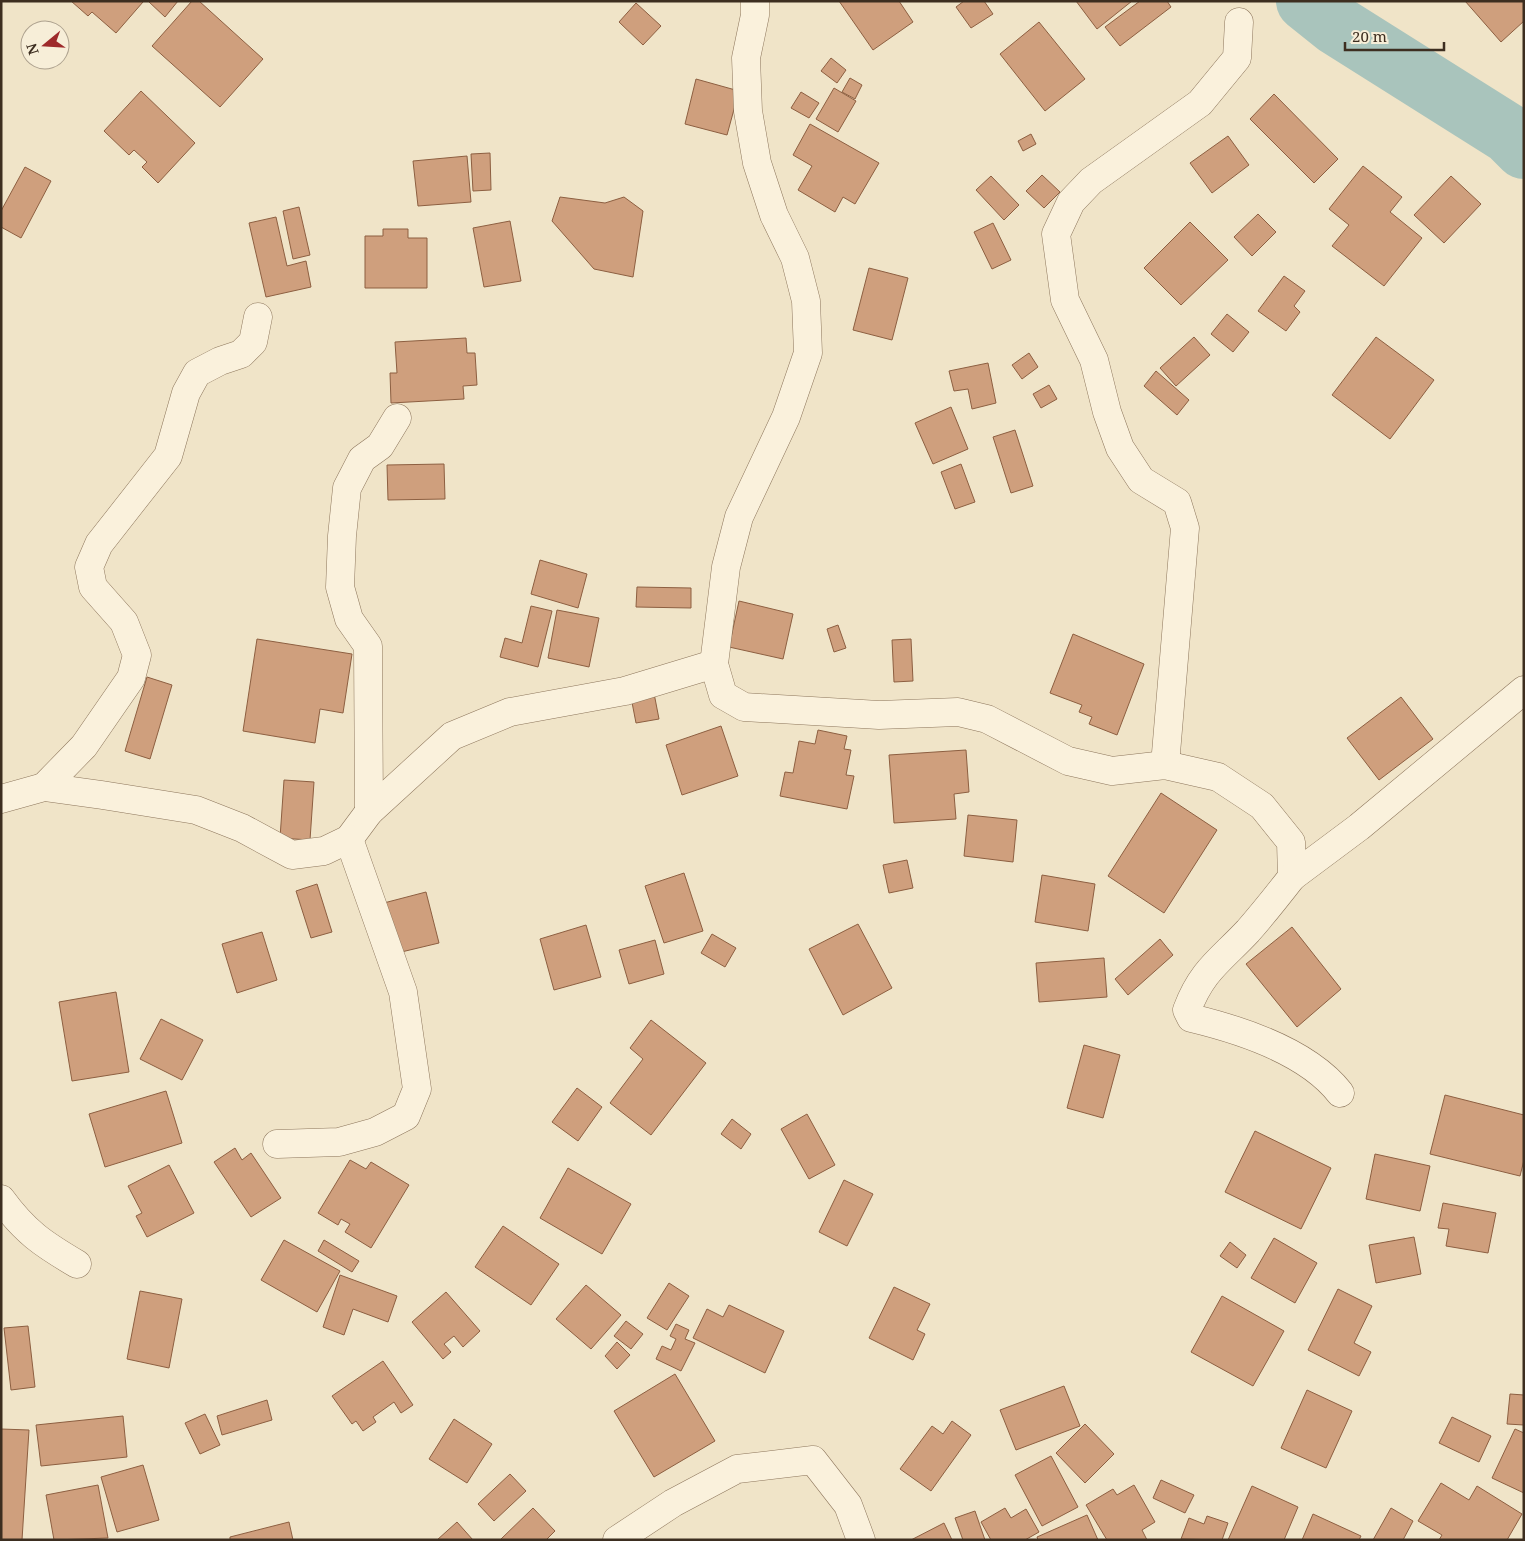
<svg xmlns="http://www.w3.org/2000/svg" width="1525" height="1541" font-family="'Noto Serif',serif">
<rect width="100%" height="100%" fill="#f0e4c8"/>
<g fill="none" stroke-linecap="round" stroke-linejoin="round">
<polyline stroke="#a9c4bc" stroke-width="60" points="1306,1 1336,25 1509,134 1524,149"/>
</g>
<g fill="#cf9f7d" stroke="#8d5f41">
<polygon points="71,1 142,1 143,2 116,33 92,12 88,16"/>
<polygon points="148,1 178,1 165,17"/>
<polygon points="192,1 199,1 263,59 220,107 152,46"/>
<polygon points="839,1 899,1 913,22 873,50"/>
<polygon points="964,1 984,1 993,14 971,28 956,7"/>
<polygon points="1076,1 1132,1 1097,29"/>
<polygon points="1140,1 1167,1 1171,7 1120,46 1105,27"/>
<polygon points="1465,1 1524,1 1524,21 1501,42"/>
<polygon points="636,3 661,26 643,45 619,22"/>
<polygon points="1039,22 1085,79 1045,111 1000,54"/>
<polygon points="831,58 846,70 837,83 821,71"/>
<polygon points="850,78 862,85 855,99 842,92"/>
<polygon points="696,79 739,91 727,135 685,124"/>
<polygon points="834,88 856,101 838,132 816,119"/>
<polygon points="141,91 195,143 158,183 142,167 147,162 134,150 129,155 104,131"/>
<polygon points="801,92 819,103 809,118 791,108"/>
<polygon points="1274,94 1338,159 1314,183 1250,119"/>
<polygon points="810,124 879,163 855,204 843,197 835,212 798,190 812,166 793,155"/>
<polygon points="1031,134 1036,144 1023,151 1018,141"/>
<polygon points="1228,136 1249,165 1212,193 1190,163"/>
<polygon points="490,153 491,190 473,191 471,154"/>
<polygon points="467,156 471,202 418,206 413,161"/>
<polygon points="1363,166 1402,197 1390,212 1422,238 1384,286 1332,246 1349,225 1329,209"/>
<polygon points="25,167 51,181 21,238 1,227 1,211"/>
<polygon points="1042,175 1060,192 1044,208 1026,191"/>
<polygon points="991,176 1019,205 1004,220 976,190"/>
<polygon points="1451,176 1481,204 1444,243 1414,215"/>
<polygon points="560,197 605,203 624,197 643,211 633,277 594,269 552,221"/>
<polygon points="299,207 310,255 293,259 283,211"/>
<polygon points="1258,214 1276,232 1252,256 1234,237"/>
<polygon points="276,217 287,266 306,261 311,287 266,297 249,223"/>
<polygon points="510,221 521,281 484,287 473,228"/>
<polygon points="1190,222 1228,260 1181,305 1144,268"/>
<polygon points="993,223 1011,260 992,269 974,232"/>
<polygon points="383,229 408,229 408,238 427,238 427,288 365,288 365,236 383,236"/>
<polygon points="869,268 908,278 892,340 853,330"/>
<polygon points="1284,276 1305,291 1294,306 1300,312 1286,331 1258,311"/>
<polygon points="1227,314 1249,332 1233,352 1211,334"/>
<polygon points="1194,337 1210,355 1176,386 1160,368"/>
<polygon points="1376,337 1434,380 1390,439 1332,395"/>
<polygon points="466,338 467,353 475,353 477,385 463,386 464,399 391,403 390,373 397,373 395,342"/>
<polygon points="1029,353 1038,367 1022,379 1012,365"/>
<polygon points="988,363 996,403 972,409 968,389 954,391 949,371"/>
<polygon points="1156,371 1189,400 1177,415 1144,386"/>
<polygon points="1049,385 1057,399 1041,408 1033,394"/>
<polygon points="951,407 968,449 933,464 915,423"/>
<polygon points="1015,430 1033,486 1011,493 993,437"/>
<polygon points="444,464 445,499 388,500 387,465"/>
<polygon points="961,464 975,502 955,509 941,472"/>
<polygon points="540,560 587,574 578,608 531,594"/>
<polygon points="637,587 691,588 691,608 636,607"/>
<polygon points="739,601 793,614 783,659 729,647"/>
<polygon points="531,606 552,611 538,667 500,657 505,638 522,643"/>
<polygon points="557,610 599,618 589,667 548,658"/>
<polygon points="838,625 846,648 834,652 827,629"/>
<polygon points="1073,634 1144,664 1117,735 1089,724 1092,717 1079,712 1082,705 1050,693"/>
<polygon points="257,639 352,654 343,713 320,709 315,743 243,731"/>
<polygon points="911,639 913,681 894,682 892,640"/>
<polygon points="147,677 172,685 150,759 125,751"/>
<polygon points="653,688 659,719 636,723 630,692"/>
<polygon points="1401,697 1433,739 1379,780 1347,738"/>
<polygon points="721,726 738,776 682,795 666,745"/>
<polygon points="818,730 847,736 844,749 851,750 846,775 854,776 847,809 780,796 785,772 793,773 799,741 815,744"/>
<polygon points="966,750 969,792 954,794 956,819 894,823 889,755"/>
<polygon points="284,780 314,782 310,840 280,838"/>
<polygon points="1161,793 1217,830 1164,913 1108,876"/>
<polygon points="968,815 1017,820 1013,862 964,856"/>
<polygon points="907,860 913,888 889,893 883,865"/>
<polygon points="684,873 703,931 664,943 645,886"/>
<polygon points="1042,875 1095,884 1088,931 1035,922"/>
<polygon points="317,884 332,932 311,938 296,891"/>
<polygon points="426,892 439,943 393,954 380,904"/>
<polygon points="858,924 892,988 843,1015 809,949"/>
<polygon points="586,925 601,977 554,990 540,939"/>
<polygon points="1292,927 1341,989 1297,1027 1246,964"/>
<polygon points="262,932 277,980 237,993 222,944"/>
<polygon points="712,934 736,948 725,967 701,953"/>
<polygon points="1160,939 1173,955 1128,995 1115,979"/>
<polygon points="655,940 664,974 629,984 619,950"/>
<polygon points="1104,958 1107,997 1039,1002 1036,963"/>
<polygon points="116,992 129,1072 72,1081 59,1002"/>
<polygon points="161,1019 203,1040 182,1080 140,1059"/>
<polygon points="651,1020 706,1063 651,1135 610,1103 643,1059 630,1048"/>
<polygon points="1084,1045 1120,1055 1103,1118 1067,1108"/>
<polygon points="577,1088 602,1107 578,1141 552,1122"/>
<polygon points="166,1091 182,1143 105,1167 89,1114"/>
<polygon points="1445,1095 1524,1115 1524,1160 1520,1176 1430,1154"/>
<polygon points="807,1114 835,1165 809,1179 781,1129"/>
<polygon points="732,1119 751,1134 741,1149 721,1134"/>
<polygon points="1255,1131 1331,1168 1301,1229 1225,1192"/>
<polygon points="235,1148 242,1160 251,1153 281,1198 251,1217 214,1162"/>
<polygon points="1375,1154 1430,1166 1420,1211 1366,1199"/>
<polygon points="350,1160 366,1169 371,1162 409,1185 371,1248 345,1232 350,1224 341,1219 338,1225 318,1213"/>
<polygon points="169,1165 194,1213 147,1237 136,1216 142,1213 128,1186"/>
<polygon points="568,1168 631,1204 602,1254 540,1218"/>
<polygon points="844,1180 873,1194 847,1246 819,1232"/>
<polygon points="1443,1203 1496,1213 1488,1253 1446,1246 1449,1229 1438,1228"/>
<polygon points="503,1226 559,1264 531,1305 475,1267"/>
<polygon points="1414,1237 1421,1274 1376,1283 1369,1245"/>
<polygon points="1274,1238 1317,1263 1295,1303 1251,1278"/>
<polygon points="284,1240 340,1271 317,1312 261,1280"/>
<polygon points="324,1240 359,1261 352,1272 318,1251"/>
<polygon points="1230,1242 1246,1255 1237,1268 1220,1256"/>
<polygon points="340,1275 397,1296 388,1322 353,1309 344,1335 323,1327"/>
<polygon points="669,1283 689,1296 667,1330 647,1318"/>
<polygon points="586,1285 621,1315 591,1349 556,1319"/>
<polygon points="894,1287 930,1304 917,1330 925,1334 913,1360 869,1338"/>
<polygon points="1338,1289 1372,1306 1354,1343 1371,1352 1359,1376 1308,1350"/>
<polygon points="140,1291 182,1299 169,1368 127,1359"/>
<polygon points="446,1292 480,1331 463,1347 454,1336 444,1344 451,1352 443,1359 412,1322"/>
<polygon points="1222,1296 1284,1331 1253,1386 1191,1352"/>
<polygon points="729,1305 784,1331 765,1373 693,1338 707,1309 723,1317"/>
<polygon points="626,1321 643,1334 631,1349 614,1336"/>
<polygon points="676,1324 689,1330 685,1339 695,1343 681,1371 656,1359 662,1346 671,1350 676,1339 670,1336"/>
<polygon points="28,1326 35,1387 11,1390 4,1328"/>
<polygon points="617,1342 630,1355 617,1369 605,1356"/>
<polygon points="383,1361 413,1405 401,1413 394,1402 373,1417 376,1422 363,1431 356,1421 352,1424 332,1396"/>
<polygon points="675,1374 715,1441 654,1477 614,1411"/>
<polygon points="1064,1386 1080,1426 1016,1450 1000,1410"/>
<polygon points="1307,1390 1352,1411 1326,1468 1281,1448"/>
<polygon points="1510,1394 1524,1395 1524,1425 1507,1424"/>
<polygon points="267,1400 272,1420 222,1435 217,1416"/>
<polygon points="205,1414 220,1445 200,1454 185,1423"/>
<polygon points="123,1416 127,1457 41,1466 36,1425"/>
<polygon points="1452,1417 1491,1436 1479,1462 1439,1443"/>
<polygon points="454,1419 492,1444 467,1483 429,1459"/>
<polygon points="952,1421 971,1435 931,1491 900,1469 932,1426 943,1434"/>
<polygon points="1085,1424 1114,1454 1085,1483 1056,1453"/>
<polygon points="1,1429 29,1430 22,1540 1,1540"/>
<polygon points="1515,1429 1524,1433 1524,1493 1492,1478"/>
<polygon points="1051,1456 1078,1507 1042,1526 1015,1475"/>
<polygon points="143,1465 159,1520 117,1532 101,1477"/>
<polygon points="510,1474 526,1491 494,1521 478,1504"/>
<polygon points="1161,1480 1194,1495 1185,1513 1153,1498"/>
<polygon points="1441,1483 1469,1500 1477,1486 1522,1514 1507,1540 1439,1540 1442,1535 1418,1521"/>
<polygon points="98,1485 108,1538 54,1540 46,1495"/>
<polygon points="1134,1485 1155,1522 1142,1530 1147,1540 1107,1540 1086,1505 1113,1489 1117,1495"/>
<polygon points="1252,1486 1298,1507 1284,1540 1228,1540"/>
<polygon points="533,1508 555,1531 546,1540 500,1540"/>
<polygon points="1005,1508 1011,1518 1026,1509 1039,1532 1025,1540 991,1540 981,1522"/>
<polygon points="1391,1508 1413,1521 1403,1540 1373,1540"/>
<polygon points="975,1511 985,1540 963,1540 955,1518"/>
<polygon points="1313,1514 1361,1536 1359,1540 1302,1540"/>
<polygon points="1087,1515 1098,1540 1038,1540 1037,1537"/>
<polygon points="1207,1516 1228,1523 1222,1540 1181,1539 1189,1518 1204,1524"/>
<polygon points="289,1522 293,1540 230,1540 230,1537"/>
<polygon points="457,1522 473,1540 437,1540"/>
<polygon points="944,1523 952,1540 911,1540"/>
</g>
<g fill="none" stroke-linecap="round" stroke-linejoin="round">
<defs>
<g id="minor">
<path d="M 755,1 L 755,15 L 746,58 L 748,111 L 757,163 L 774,215 L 795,258 L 806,301 L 808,353 L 786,417 L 739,517 L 726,567 L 714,664 L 723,695 L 744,707 L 879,715 L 958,712 L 987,719 L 1068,761 L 1112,771 L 1165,765 L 1218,777 L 1262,806 L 1291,842 L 1292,877 C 1278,895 1263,914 1248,931 C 1221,960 1202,970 1187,1010 L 1191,1018 C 1241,1030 1308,1052 1340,1093"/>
<polyline points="1165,765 1185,528 1177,502 1141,480 1120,448 1107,412 1094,360 1065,300 1056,234 1071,202 1091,181 1200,103 1237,58 1239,22"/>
<polyline points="44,787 84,746 131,678 137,655 124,622 93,587 89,567 99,544 168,456 186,393 197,373 220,361 241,354 253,342 258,317"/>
<polyline points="1,799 44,787 102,795 196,810 242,828 292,855 324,851 349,839 369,812 452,736 510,712 625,691 714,664"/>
<polyline points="369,812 368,646 349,619 340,587 342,536 347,488 362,459 380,446 397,418"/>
<polyline points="1292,877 1359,827 1524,690"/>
<polyline points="277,1144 339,1142 375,1132 406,1116 417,1089 403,992 349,839"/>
<path d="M 1,1199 C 25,1232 43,1244 77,1264"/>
<polyline points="617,1540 673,1503 737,1469 813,1460 848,1505 861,1540"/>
</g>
</defs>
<use href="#minor" stroke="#8d765c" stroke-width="29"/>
<use href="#minor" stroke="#faf1dc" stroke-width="28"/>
</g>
<rect width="1525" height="1541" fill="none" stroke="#3d2e20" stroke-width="5"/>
<g transform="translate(45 45) rotate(252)"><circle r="24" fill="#f7eed8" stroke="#ada18e"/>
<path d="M0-4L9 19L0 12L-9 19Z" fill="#9e2a2b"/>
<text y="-8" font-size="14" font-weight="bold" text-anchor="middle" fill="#3d2e20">N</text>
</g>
<path d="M1345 42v8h99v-8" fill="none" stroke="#3d2e20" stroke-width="2.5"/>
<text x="1352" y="42" font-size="15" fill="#3d2e20" stroke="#f7eed8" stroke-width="4" paint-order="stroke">20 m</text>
</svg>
